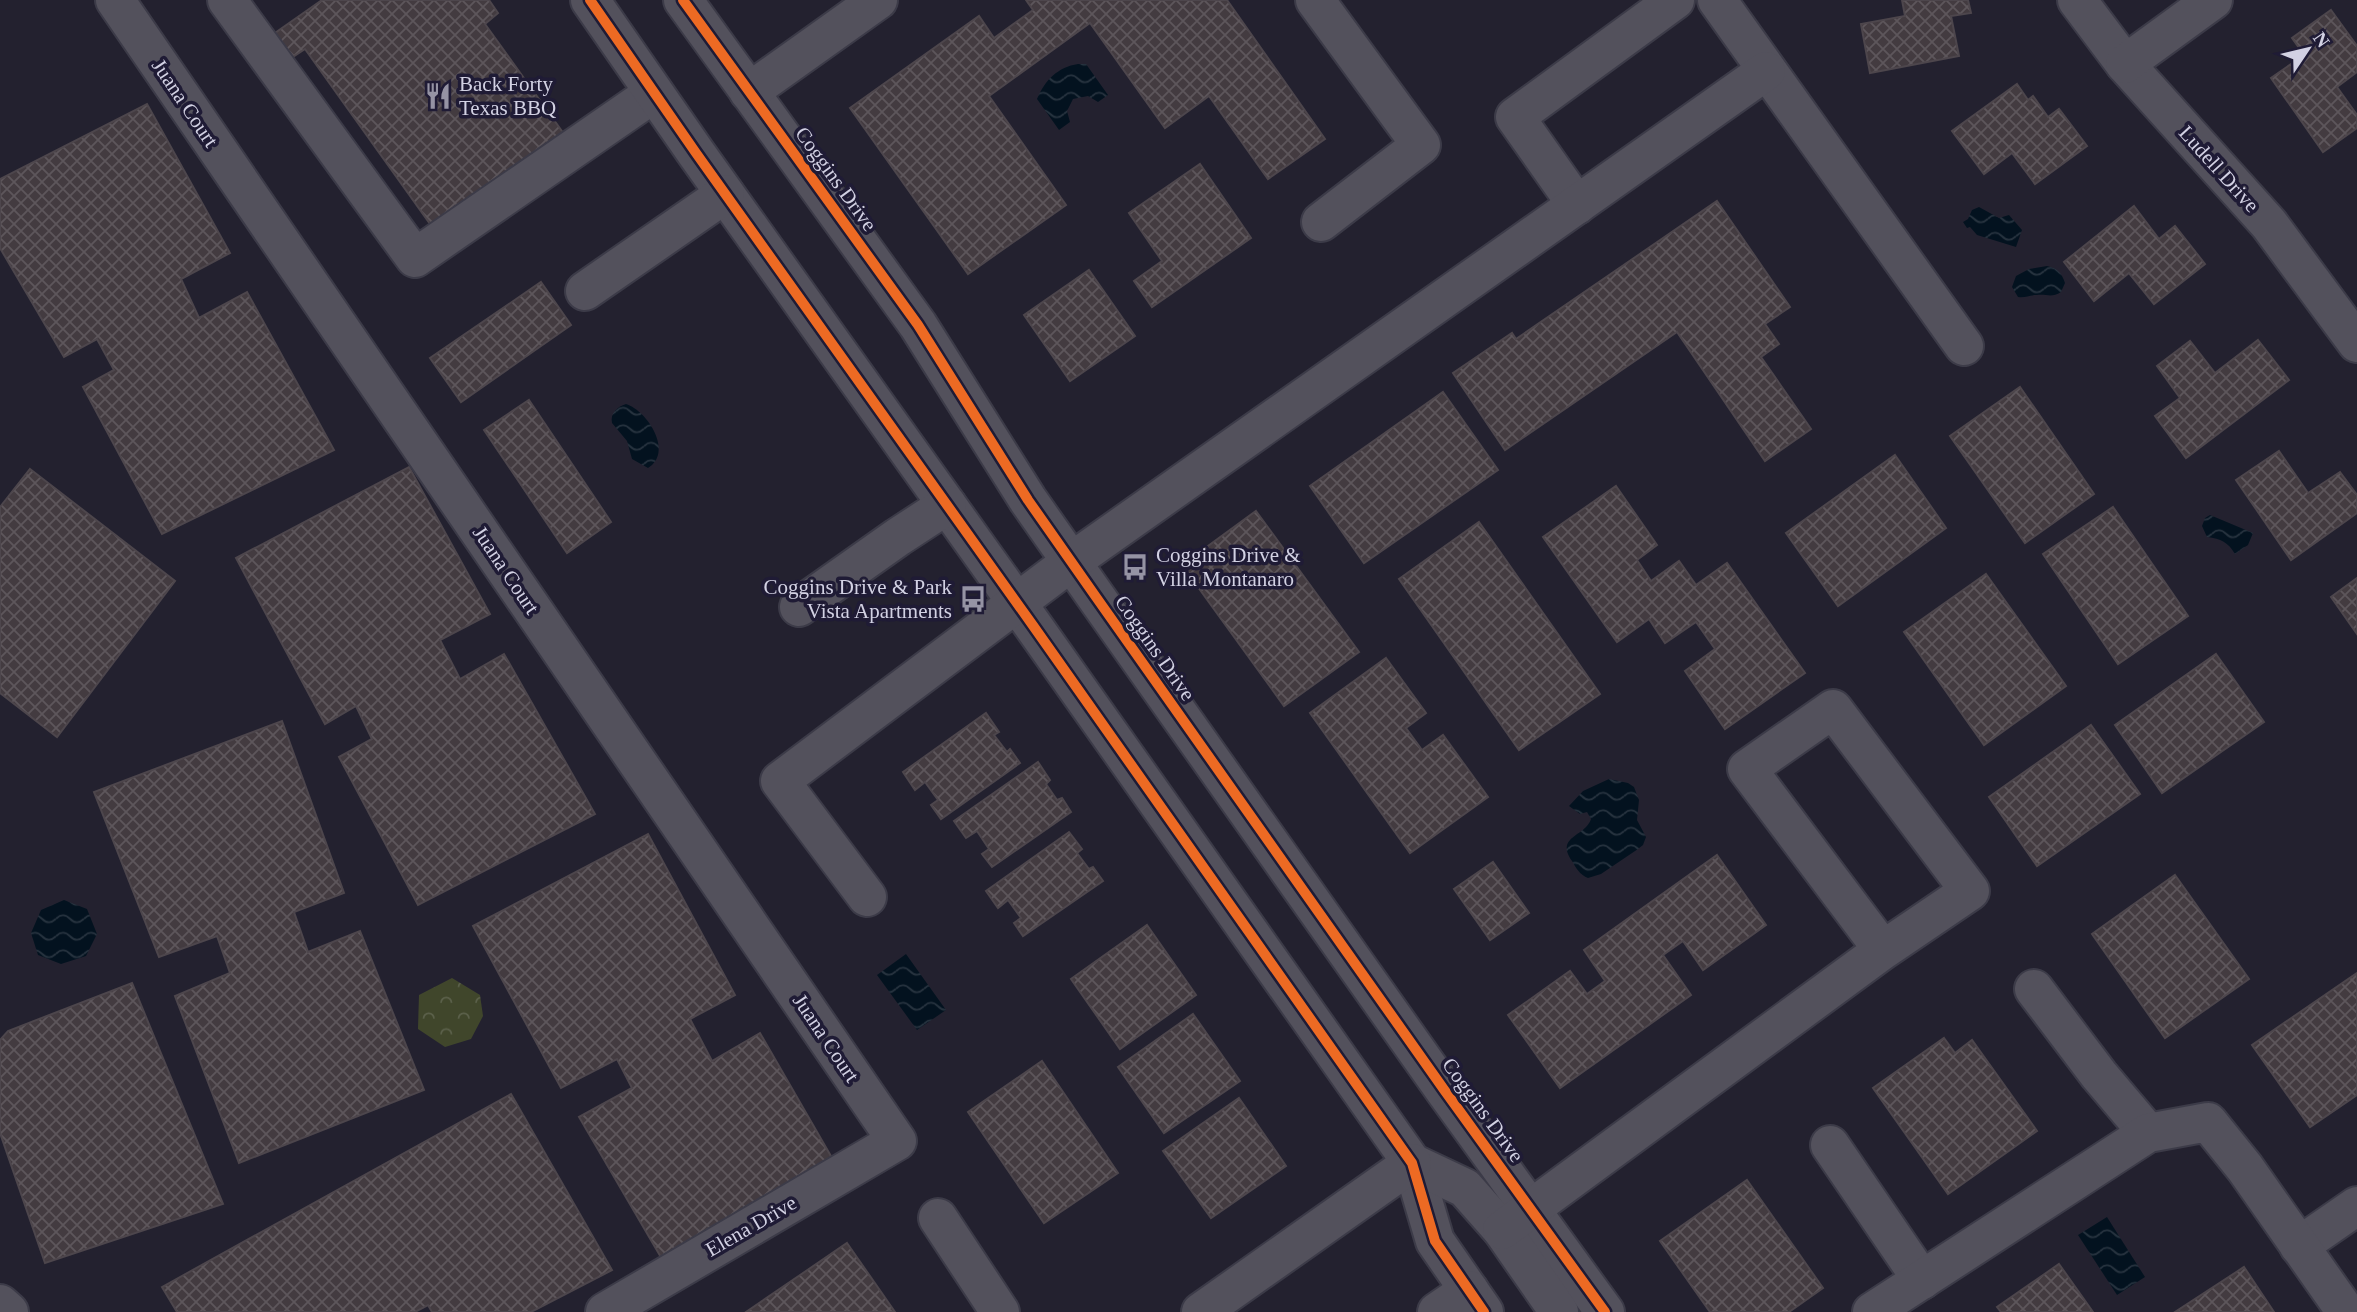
<svg xmlns="http://www.w3.org/2000/svg" width="2357" height="1312" font-family="'Times New Roman',serif">
<defs>
<pattern id="park-crowns" width="20" height="18" patternUnits="userSpaceOnUse" patternTransform="scale(1.75)"><rect width="20" height="18" fill="#40462b"/><path d="M2 6a3 3 0 1 1 6 0M12 15a3 3 0 1 1 6 0" fill="none" stroke="#5b604a"/></pattern>
<pattern id="water-waves" width="16" height="10" patternUnits="userSpaceOnUse" patternTransform="scale(1.75)"><rect width="16" height="10" fill="#03121f"/><path d="M0 5q4-4 8 0t8 0" fill="none" stroke="#27333f"/></pattern>
<pattern id="building-cross-hatch" width="8" height="8" patternUnits="userSpaceOnUse" patternTransform="scale(1.75)"><rect width="8" height="8" fill="#433b40"/><path d="M0 0l8 8M0 8l8-8" fill="none" stroke="#5d565b"/></pattern>
</defs>
<rect width="100%" height="100%" fill="#23212f"/>
<polygon fill="url(#park-crowns)" points="452,978 480,995 483,1016 471,1039 445,1047 418,1029 419,995"/>
<g fill="url(#water-waves)">
<path d="M 1078,64 L 1086,64 L 1108,95 L 1098,102 L 1088,96 L 1073,99 L 1067,111 L 1070,122 L 1059,130 L 1037,99 C 1045,80 1058,67 1078,64 Z"/>
<polygon points="1979,207 1999,218 2009,215 2022,230 2016,247 1977,235 1970,227 1967,228 1963,222 1968,219 1972,210"/>
<path d="M 2047,266 C 2057,268 2062,273 2065,283 L 2061,292 C 2052,298 2047,294 2037,295 C 2029,295 2026,298 2018,297 L 2012,287 L 2016,276 L 2029,269 Z"/>
<path d="M 626,404 C 648,411 674,453 648,468 L 632,459 L 627,441 L 612,423 C 610,413 617,407 626,404 Z"/>
<path d="M 2210,515 L 2253,533 L 2248,545 L 2235,554 C 2228,542 2221,539 2207,537 L 2202,526 L 2205,518 Z"/>
<path d="M 1609,779 L 1628,783 L 1634,787 L 1639,800 L 1637,820 L 1646,837 L 1643,845 L 1638,849 L 1601,874 L 1588,878 C 1580,875 1576,868 1572,861 C 1555,836 1585,837 1591,819 L 1587,812 L 1580,814 L 1569,806 L 1583,791 Z"/>
<polygon points="64,900 87,909 97,934 86,956 61,964 38,955 31,933 41,910"/>
<polygon points="906,954 946,1010 917,1030 877,975"/>
<polygon points="2107,1217 2145,1277 2117,1295 2078,1235"/>
</g>
<g fill="url(#building-cross-hatch)" stroke="#4d464c" stroke-width="2">
<polygon points="322,0 489,0 498,13 485,24 564,134 433,228 305,49 293,57 275,33"/>
<polygon points="1026,0 1227,0 1325,139 1268,179 1209,96 1165,128 1090,23 989,96 1066,205 968,274 850,108 979,16 994,38 1033,10"/>
<polygon points="1902,0 1968,0 1971,13 1951,16 1959,56 1870,73 1861,24 1905,16"/>
<polygon points="2331,10 2357,46 2357,72 2337,87 2357,115 2357,128 2323,152 2271,78 2304,55 2292,38"/>
<polygon points="2017,84 2028,100 2033,96 2048,117 2059,109 2087,146 2035,184 2012,153 1984,174 1952,131"/>
<polygon points="147,104 230,253 181,279 199,318 247,292 334,450 162,534 83,387 114,370 97,339 64,357 0,248 0,179"/>
<polygon points="1200,164 1251,238 1152,307 1134,281 1162,261 1129,213"/>
<polygon points="1717,201 1790,307 1765,324 1779,344 1761,357 1811,429 1765,461 1677,332 1505,450 1453,373 1512,333 1516,339"/>
<polygon points="2134,206 2159,239 2175,226 2205,264 2154,304 2129,273 2094,301 2064,262"/>
<polygon points="1089,270 1135,336 1070,381 1024,315"/>
<polygon points="541,282 571,325 461,402 430,358"/>
<polygon points="2258,340 2289,380 2186,458 2155,416 2180,398 2157,366 2190,341 2215,373"/>
<polygon points="2020,387 2094,494 2025,543 1950,436"/>
<polygon points="1443,392 1498,470 1364,563 1310,486"/>
<polygon points="529,400 611,522 567,553 484,430"/>
<polygon points="2279,451 2308,493 2340,472 2357,495 2357,513 2291,560 2236,480"/>
<polygon points="1895,455 1946,528 1838,606 1786,533"/>
<polygon points="409,467 490,614 440,640 460,679 504,654 595,814 418,905 339,757 372,739 356,706 325,724 236,558"/>
<polygon points="30,469 175,581 57,737 0,693 0,507"/>
<polygon points="1616,486 1657,545 1637,560 1651,581 1679,561 1696,585 1727,563 1805,673 1725,729 1685,671 1715,649 1696,622 1665,643 1649,619 1617,642 1543,537"/>
<polygon points="2113,507 2188,616 2118,664 2043,554"/>
<polygon points="1256,511 1359,652 1284,706 1182,565"/>
<polygon points="1479,522 1600,694 1519,750 1399,579"/>
<polygon points="1986,574 2066,686 1984,745 1904,632"/>
<polygon points="2357,578 2357,634 2331,597"/>
<polygon points="2216,654 2264,722 2162,793 2115,725"/>
<polygon points="1386,658 1426,713 1406,728 1422,750 1443,735 1488,797 1410,853 1310,713"/>
<polygon points="986,713 999,732 994,735 1007,752 1010,749 1020,763 941,819 931,805 938,800 925,782 915,790 903,772"/>
<polygon points="282,721 344,893 294,912 308,952 360,931 424,1090 239,1163 175,996 230,973 217,936 159,957 94,792"/>
<polygon points="2091,725 2140,794 2037,866 1989,797"/>
<polygon points="1038,762 1050,780 1046,784 1057,800 1062,798 1071,812 992,867 982,854 989,849 977,831 966,838 954,821"/>
<polygon points="1069,832 1082,849 1077,853 1089,869 1093,867 1103,881 1023,936 1014,923 1021,918 1008,900 998,908 986,891"/>
<polygon points="648,834 735,995 690,1019 712,1061 760,1033 847,1184 676,1283 579,1117 632,1088 617,1059 561,1088 473,926"/>
<polygon points="1717,855 1766,925 1703,970 1683,941 1663,955 1691,995 1560,1088 1508,1015 1570,971 1587,994 1605,981 1584,950"/>
<polygon points="1493,862 1529,913 1490,940 1454,889"/>
<polygon points="2175,875 2249,979 2165,1038 2092,934"/>
<polygon points="1147,925 1196,995 1120,1049 1071,979"/>
<polygon points="2357,973 2357,1095 2310,1127 2252,1045"/>
<polygon points="132,983 223,1204 45,1263 0,1133 0,1040 8,1031"/>
<polygon points="1193,1014 1240,1081 1164,1133 1118,1067"/>
<polygon points="1944,1038 1955,1053 1972,1040 2037,1131 1948,1194 1873,1088"/>
<polygon points="1042,1061 1118,1173 1044,1223 968,1112"/>
<polygon points="511,1094 612,1270 531,1312 432,1312 428,1305 415,1312 177,1312 162,1287"/>
<polygon points="1239,1098 1286,1166 1211,1218 1163,1151"/>
<polygon points="1747,1180 1823,1288 1789,1312 1710,1312 1660,1241"/>
<polygon points="847,1243 895,1312 746,1312"/>
<polygon points="2059,1264 2093,1312 2001,1312 1997,1307"/>
<polygon points="2244,1267 2274,1312 2175,1312"/>
</g>
<g fill="none" stroke-linecap="round" stroke-linejoin="round">
<defs>
<g id="minor">
<polyline points="115,0 897,1141 605,1312"/>
<polyline points="227,0 415,258 654,93"/>
<polyline points="590,0 696,153 1034,627 1412,1163 1435,1241 1484,1312"/>
<polyline points="683,0 918,325 1028,500 1096,597 1445,1091 1605,1312"/>
<polyline points="1315,0 1421,145 1321,222"/>
<polyline points="1717,0 1964,346"/>
<polyline points="2077,0 2125,64 2269,224 2357,343"/>
<polyline points="2125,64 2213,0"/>
<polyline points="749,92 878,0"/>
<polyline points="1577,205 1515,117 1675,0"/>
<polyline points="585,291 725,194"/>
<polyline points="799,607 898,537 947,505"/>
<polyline points="867,897 780,781 1071,562 1766,71"/>
<polyline points="2034,989 2099,1075 2148,1133"/>
<polyline points="1830,1145 1922,1280"/>
<polyline points="1412,1163 1465,1188 1502,1230 1559,1312"/>
<polyline points="938,1218 1000,1312"/>
<polyline points="1502,1230 1883,950 1970,891 1833,709 1747,769 1883,950"/>
<polyline points="2299,1246 2357,1206"/>
<polyline points="0,1304 9,1312"/>
<polyline points="1201,1312 1412,1163"/>
<polyline points="1437,1312 1469,1290"/>
<polyline points="1872,1312 2148,1133 2208,1122 2245,1168 2346,1312"/>
</g>
</defs>
<use href="#minor" stroke="#3c3b48" stroke-width="42"/>
<use href="#minor" stroke="#53515c" stroke-width="38"/>
<defs>
<g id="cycleway">
<polyline points="590,0 696,153 1034,627 1412,1163 1435,1241 1484,1312"/>
<polyline points="683,0 918,325 1028,500 1096,597 1445,1091 1605,1312"/>
</g>
</defs>
<use href="#cycleway" stroke="#1f1b35" stroke-width="15"/>
<use href="#cycleway" stroke="#ed6a23" stroke-width="10"/>
</g>
<defs>
<symbol id="restaurant-bare" viewBox="-9 -9 18 18"><path d="M-5-6h1v4h1v-4h1v4h1v-4h1v5L-1.5 .5V6h-2V.5L-5-1ZM5-6V6H3V1.5H1.5Q1.5-4 5-6Z" fill="#9593a4" stroke="#1f1b35" stroke-width="2.5" paint-order="stroke"/></symbol>
<symbol id="bus-bare" viewBox="-9 -9 18 18"><path d="M-5-6H5V4H4V6H2V4H-2V6H-4V4H-5ZM-3.5-4V0h7V-4ZM-3.5 1.2v1.5H-2V1.2ZM2 1.2v1.5H3.5V1.2Z" fill="#9593a4" stroke="#1f1b35" stroke-width="2.5" paint-order="stroke"/></symbol>
</defs>
<g fill-rule="evenodd">
<use href="#restaurant-bare" x="419" y="77" width="38" height="38"/>
<use href="#bus-bare" x="1116" y="548" width="38" height="38"/>
<use href="#bus-bare" x="954" y="580" width="38" height="38"/>
</g>
<g text-anchor="middle" dominant-baseline="central" stroke-width="7" stroke-linejoin="round" paint-order="stroke">
<g font-size="21" fill="#d2d1e3" stroke="#1f1b35" text-anchor="start">
<text x="459" y="84">Back Forty<tspan x="459" dy="24">Texas BBQ</tspan></text>
<text x="1156" y="555">Coggins Drive &amp;<tspan x="1156" dy="24">Villa Montanaro</tspan></text>
<text x="952" y="587" text-anchor="end">Coggins Drive &amp; Park<tspan x="952" dy="24">Vista Apartments</tspan></text>
</g>
<g font-size="21" fill="#d2d1e3" stroke="#1f1b35">
<text transform="translate(185 103) rotate(56)">Juana Court</text>
<text transform="translate(2219 169) rotate(48)">Ludell Drive</text>
<text transform="translate(836 179) rotate(54)">Coggins Drive</text>
<text transform="translate(506 570) rotate(56)">Juana Court</text>
<text transform="translate(1155 648) rotate(55)">Coggins Drive</text>
<text transform="translate(826 1038) rotate(56)">Juana Court</text>
<text transform="translate(1483 1110) rotate(54)">Coggins Drive</text>
<text transform="translate(751 1226) rotate(-30)">Elena Drive</text>
</g>
</g>
<g transform="translate(2308 49) rotate(55)" stroke="#1f1b35" stroke-width="5" paint-order="stroke">
<path d="M0-5L12 26L0 18L-12 26Z" fill="#d2d1e3"/>
<text y="-10" font-size="19" font-weight="bold" text-anchor="middle" fill="#d2d1e3">N</text>
</g>
</svg>
